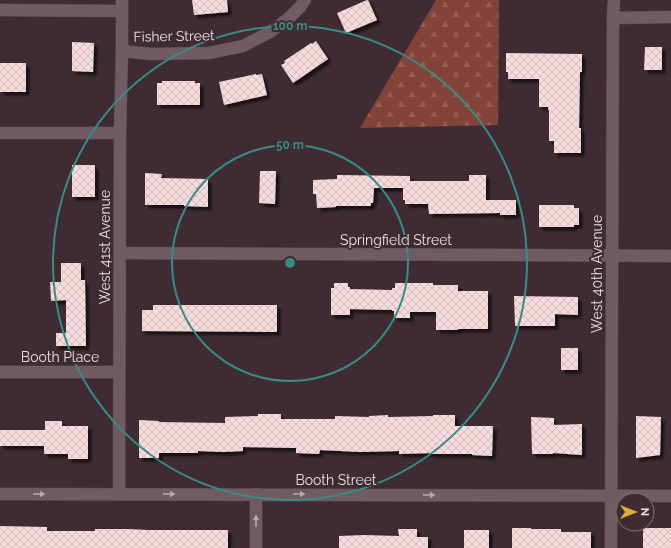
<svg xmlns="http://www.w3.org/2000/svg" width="671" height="548" font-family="Raleway,sans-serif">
<defs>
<pattern id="forest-firs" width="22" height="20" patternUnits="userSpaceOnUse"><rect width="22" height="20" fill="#824338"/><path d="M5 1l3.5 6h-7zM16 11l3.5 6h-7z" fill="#945e54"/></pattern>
<pattern id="building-cross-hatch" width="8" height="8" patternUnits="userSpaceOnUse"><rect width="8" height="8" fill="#f6dbdd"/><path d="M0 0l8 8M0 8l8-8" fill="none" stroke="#d3bcbe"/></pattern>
<filter id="shadow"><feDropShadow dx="3.5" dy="3.5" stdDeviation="1" flood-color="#0009"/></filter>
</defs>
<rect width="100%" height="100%" fill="#3f2c33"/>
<polygon fill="url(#forest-firs)" points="436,0 499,0 498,125 360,128"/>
<g fill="url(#building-cross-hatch)" filter="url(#shadow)">
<polygon points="192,0 227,0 228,12 194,15"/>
<polygon points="367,0 368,0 377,20 346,33 337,13"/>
<polygon points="316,41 328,59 293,83 281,65 285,63 284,61 311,43 312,44"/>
<polygon points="72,42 94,43 93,72 72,71"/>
<polygon points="645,47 662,47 662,70 644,70"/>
<polygon points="506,53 582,54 582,72 580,72 579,128 581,128 581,153 554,153 554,141 549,141 549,110 548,110 548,107 539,107 539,79 508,79 508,72 506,72"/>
<rect x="0" y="63" width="26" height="29"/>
<polygon points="256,74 256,75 262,74 267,95 224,105 219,82"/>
<polygon points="162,81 195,81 195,83 200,83 200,105 157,105 157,83 162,83"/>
<rect x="72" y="165" width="23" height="32"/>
<polygon points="260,171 276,171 275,204 259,203"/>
<polygon points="145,173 162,174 161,178 208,179 208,207 184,206 184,205 145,205"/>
<polygon points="337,175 410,176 410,181 469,181 469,175 486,175 486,200 516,200 516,215 500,215 500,213 429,214 428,204 405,204 405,200 403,200 403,188 374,188 373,203 371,203 371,206 336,206 336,207 317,208 316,194 313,194 313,180 337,179"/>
<polygon points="539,205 574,205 574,208 579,208 579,225 574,225 574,227 539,227"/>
<polygon points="61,263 81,263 81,280 85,280 86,346 56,346 56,333 66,333 66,300 51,301 50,282 61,282"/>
<polygon points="334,283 348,283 348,287 350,287 350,289 392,290 392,288 395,288 395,283 433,283 433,285 458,285 458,291 488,291 488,329 458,329 458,330 436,330 436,312 410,312 410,318 394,318 394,311 392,311 392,310 350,309 350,315 331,315 331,288 334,288"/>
<polygon points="514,296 578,297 578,315 555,314 555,326 515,326"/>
<polygon points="153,305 277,305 277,332 142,331 142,310 153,310"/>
<rect x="561" y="348" width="17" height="22"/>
<polygon points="258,414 281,414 281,419 335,419 335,416 369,417 369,416 388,415 388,417 433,416 433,415 455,415 455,426 493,426 492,456 472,455 472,454 432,454 432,453 399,454 399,451 361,452 320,450 319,454 296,453 296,448 243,447 243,451 223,452 198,451 198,453 159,453 159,458 139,458 139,420 159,421 159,422 225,423 225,417 258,416"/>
<polygon points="636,416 661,417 660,455 636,458"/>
<polygon points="531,417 554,418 554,425 582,424 582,455 553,453 553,454 532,454"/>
<polygon points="45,421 62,421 62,426 88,426 88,459 68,459 68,454 44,454 44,446 0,446 0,430 45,430"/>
<polygon points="0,526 47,527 47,531 95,531 95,529 128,529 148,530 228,530 228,548 0,548"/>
<polygon points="512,528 531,528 531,529 561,529 561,532 591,532 591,548 512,548"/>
<rect x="643" y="528" width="28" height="20"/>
<polygon points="398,529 417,529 417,537 428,537 428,548 339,548 339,536 364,535 399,536"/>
<rect x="464" y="530" width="25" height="18"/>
</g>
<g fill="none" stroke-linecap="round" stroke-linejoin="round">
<defs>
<g id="street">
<polyline points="0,10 122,11"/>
<polyline points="613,18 671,17"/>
<polyline points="122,51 151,54 209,53 243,46 270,32 289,18 300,7 305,0"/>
<polyline points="0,133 120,133"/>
<polyline points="120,253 671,256"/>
<polyline points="0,372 119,372"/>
<polyline points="0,494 671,496"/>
<polyline points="119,494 120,133 122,51 122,0"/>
<polyline points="256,548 256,494"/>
<polyline points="611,548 613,18 614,0"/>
</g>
</defs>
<use href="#street" stroke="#58494e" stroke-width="13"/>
<use href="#street" stroke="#705b63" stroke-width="12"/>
</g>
<defs><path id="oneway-solid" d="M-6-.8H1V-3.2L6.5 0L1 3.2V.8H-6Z"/></defs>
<g fill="#b9a9af">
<use href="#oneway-solid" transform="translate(39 494)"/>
<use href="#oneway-solid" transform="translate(169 494)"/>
<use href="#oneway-solid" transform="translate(299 494)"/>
<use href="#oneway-solid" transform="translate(429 495)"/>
<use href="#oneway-solid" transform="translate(256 521) rotate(-90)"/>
</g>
<g fill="none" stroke="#3b8b85" stroke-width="2">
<circle cx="290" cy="263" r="118"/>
<circle cx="290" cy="263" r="237"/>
</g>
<g text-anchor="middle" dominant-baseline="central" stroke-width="4" stroke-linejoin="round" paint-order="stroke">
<g font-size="14" fill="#e9dde1" stroke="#3f2c33">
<text transform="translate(174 36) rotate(-1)">Fisher Street</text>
<text x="396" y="240">Springfield Street</text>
<text transform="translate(105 247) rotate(-90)">West 41st Avenue</text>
<text transform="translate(597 274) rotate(-90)">West 40th Avenue</text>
<text x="60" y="357">Booth Place</text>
<text x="336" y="480">Booth Street</text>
</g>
</g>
<circle cx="290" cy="263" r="6" fill="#3b8b85" stroke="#3f2c33" stroke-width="2"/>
<g font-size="12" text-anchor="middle" font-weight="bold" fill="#3b8b85" stroke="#3f2c33" stroke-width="4" stroke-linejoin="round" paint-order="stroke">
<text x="290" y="30">100 m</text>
<text x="290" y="149">50 m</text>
</g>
<g transform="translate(635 512) rotate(90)"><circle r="19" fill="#3f2c33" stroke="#837379"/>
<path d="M0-3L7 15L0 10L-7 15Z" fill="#e0b034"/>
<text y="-6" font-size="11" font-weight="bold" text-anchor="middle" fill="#e9dde1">N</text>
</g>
</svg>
